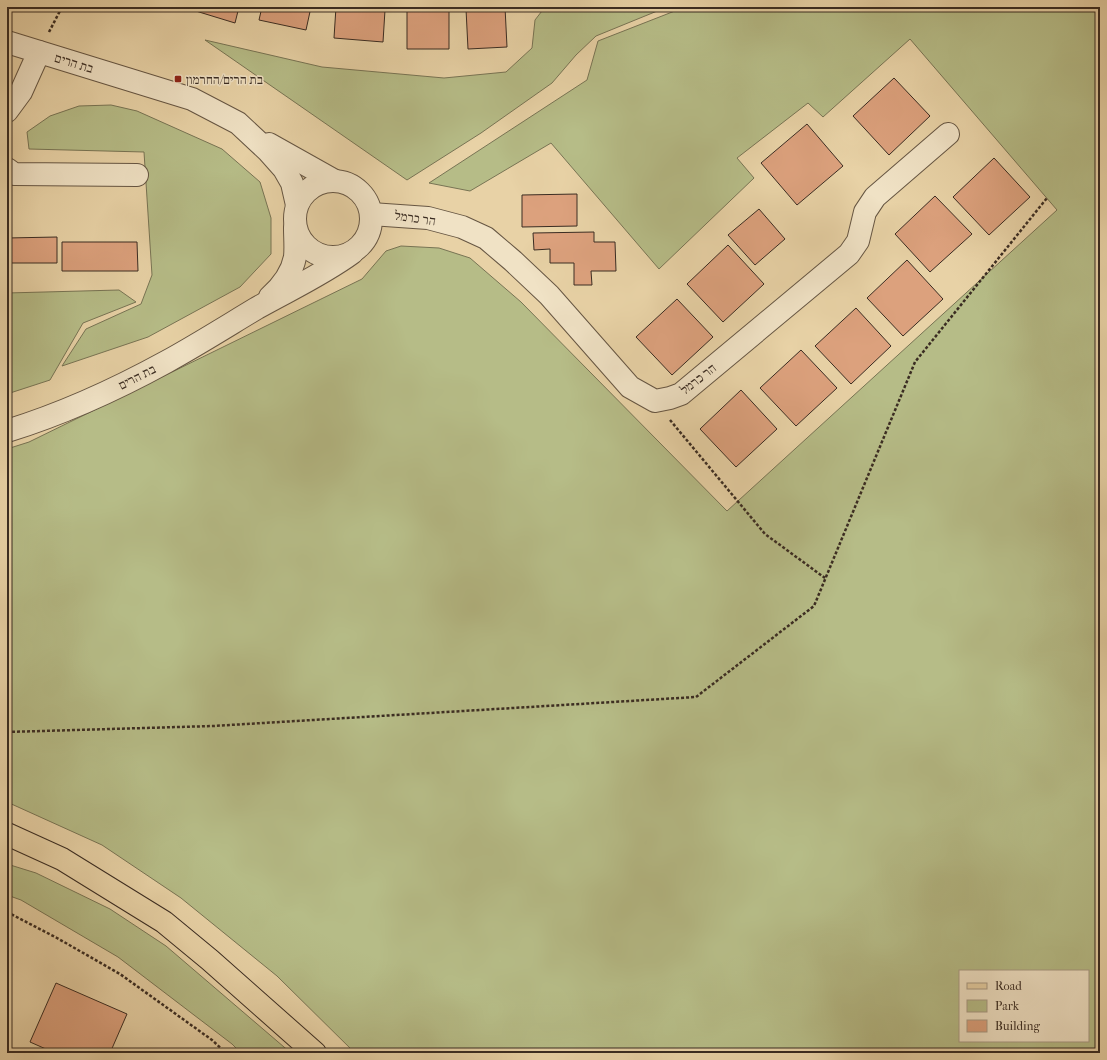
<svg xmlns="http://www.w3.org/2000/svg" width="1107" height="1060" font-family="'IM FELL French Canon','Frank Ruhl Libre',serif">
<rect width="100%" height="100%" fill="#e8d2a6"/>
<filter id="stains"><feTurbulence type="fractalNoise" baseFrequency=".005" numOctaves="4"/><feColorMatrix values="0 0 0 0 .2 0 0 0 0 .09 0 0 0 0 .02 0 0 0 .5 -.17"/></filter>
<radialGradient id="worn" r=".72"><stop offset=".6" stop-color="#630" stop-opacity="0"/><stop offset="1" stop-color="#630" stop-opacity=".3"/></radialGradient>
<g fill="#b6bc87" stroke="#787454" fill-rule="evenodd">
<polygon points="545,7 667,7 596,36 576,55 552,83 481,133 407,180 205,40 322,67 444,78 506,72 532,48 535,20"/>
<path d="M 685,7 L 1100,7 L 1100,1053 L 355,1053 L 277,976 L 181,898 L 102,845 L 7,802 L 7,449 L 29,442 L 362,279 L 386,251 L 401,246 L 439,248 L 470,258 L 521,302 L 727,511 L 1057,210 L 910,39 L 823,117 L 808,103 L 737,158 L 754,178 L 659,269 L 551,143 L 470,191 L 429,183 L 587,80 L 598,41 ZM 960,971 L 1088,971 L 1088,1041 L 960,1041 Z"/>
<polygon points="111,105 137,111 222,149 260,182 271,218 271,254 240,287 148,337 62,366 86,329 141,304 152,275 144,152 29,149 27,132 50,116 79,106"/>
<polygon points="119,290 136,302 83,323 50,380 7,394 7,293"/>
<polygon points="7,864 36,873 110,909 166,946 291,1053 241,1053 232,1044 118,957 21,900 7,895"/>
</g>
<g fill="#dca17d" stroke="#3a2c22">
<polygon points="187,7 239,7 235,23 186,8"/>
<polygon points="262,7 311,7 306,30 259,20"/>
<polygon points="336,7 385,10 383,42 334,38"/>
<polygon points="505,7 507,47 468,49 466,9"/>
<polygon points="407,10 449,11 449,49 407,49"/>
<polygon points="894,78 930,116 889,155 853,116"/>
<polygon points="807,124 843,166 797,205 761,163"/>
<polygon points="994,158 1030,197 989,235 953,197"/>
<polygon points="577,194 577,226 522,227 522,195"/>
<polygon points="935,196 972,234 930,272 895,234"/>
<polygon points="759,209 785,239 755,265 728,235"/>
<polygon points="594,232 594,242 615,242 616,271 591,271 592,285 574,285 574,263 550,263 550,249 534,250 533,233"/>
<polygon points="57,237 57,263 7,263 7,238"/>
<polygon points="62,242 137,242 138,271 62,271"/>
<polygon points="728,245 764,284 723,322 687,284"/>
<polygon points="907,260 943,299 903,336 867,298"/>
<polygon points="677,299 713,337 672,375 636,337"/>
<polygon points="856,308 891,346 851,384 815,346"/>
<polygon points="801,350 837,388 796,426 760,388"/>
<polygon points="741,390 777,429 736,467 700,429"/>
<polygon points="56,983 127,1014 110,1053 55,1053 30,1042"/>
</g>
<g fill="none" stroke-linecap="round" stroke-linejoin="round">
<defs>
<g id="minor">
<polyline points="7,42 192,99 238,123 268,151 284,169 292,183 297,205"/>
<polyline points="7,111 21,92 39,52"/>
<polyline points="269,144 335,181"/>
<polyline points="7,169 14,174 137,175"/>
<circle cx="333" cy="219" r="38"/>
<polyline points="371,214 428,218 462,227 486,238 513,261 549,295 630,387 655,401 670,398 681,394 849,254 858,241 865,212 875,197 948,134"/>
<path d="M 270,297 C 281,287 292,273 295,257 C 296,248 295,238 295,228"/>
<path d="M 7,431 C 62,414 115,390 166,362 C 197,345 227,326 257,308 C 289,290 322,275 352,253"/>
</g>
<polyline id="major" points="7,834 62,859 164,922 210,960 315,1053"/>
</defs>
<use href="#minor" stroke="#665643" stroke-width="24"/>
<use href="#major" stroke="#3a2c22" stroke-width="24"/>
<g stroke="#3a2c22" stroke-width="2.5" stroke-dasharray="3 2" stroke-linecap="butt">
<polyline points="49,32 62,7"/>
<polyline points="670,420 765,534 825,578"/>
<polyline points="7,732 213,726 696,697 814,606 915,362 1047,198"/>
<polyline points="7,912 57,938 120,974 212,1040 226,1053"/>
</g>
<use href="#minor" stroke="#f0e2c5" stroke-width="22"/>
<use href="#major" stroke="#e8d2a6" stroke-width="22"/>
</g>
<rect fill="#8f2418" stroke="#f0e2c5" stroke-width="1.5" x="174" y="75" width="8" height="8" rx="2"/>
<g text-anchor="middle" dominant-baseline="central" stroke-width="3" stroke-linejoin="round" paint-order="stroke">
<g font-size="13" fill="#3a2c22" stroke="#f0e2c5">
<text transform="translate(74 63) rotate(17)">בת הרים</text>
<text transform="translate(415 218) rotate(8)">הר כרמל</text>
<text transform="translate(137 377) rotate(-27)">בת הרים</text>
<text transform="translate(698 379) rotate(-38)">הר כרמל</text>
</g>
<g font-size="13" fill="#3a2c22" stroke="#f0e2c5" text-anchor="start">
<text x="186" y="79">בת הרים/החרמון</text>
</g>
</g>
<rect width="1107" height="1060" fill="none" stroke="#e8d2a6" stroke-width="24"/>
<rect x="8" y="8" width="1091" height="1044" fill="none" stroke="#3a2c22" stroke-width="2"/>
<rect x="12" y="12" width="1083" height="1036" fill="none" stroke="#3a2c22"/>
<rect x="959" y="970" width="130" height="72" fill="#f0e2c5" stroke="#a79984"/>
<rect x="967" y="983" width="20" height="6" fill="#e8d2a6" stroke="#a79984"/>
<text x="995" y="990" font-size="12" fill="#3a2c22">Road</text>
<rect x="967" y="1000" width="20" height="12" fill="#b6bc87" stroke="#a79984"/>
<text x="995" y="1010" font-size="12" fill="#3a2c22">Park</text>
<rect x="967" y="1020" width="20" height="12" fill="#dca17d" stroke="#a79984"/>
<text x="995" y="1030" font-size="12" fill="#3a2c22">Building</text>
<rect width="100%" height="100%" filter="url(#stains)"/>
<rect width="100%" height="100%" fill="url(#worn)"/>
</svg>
